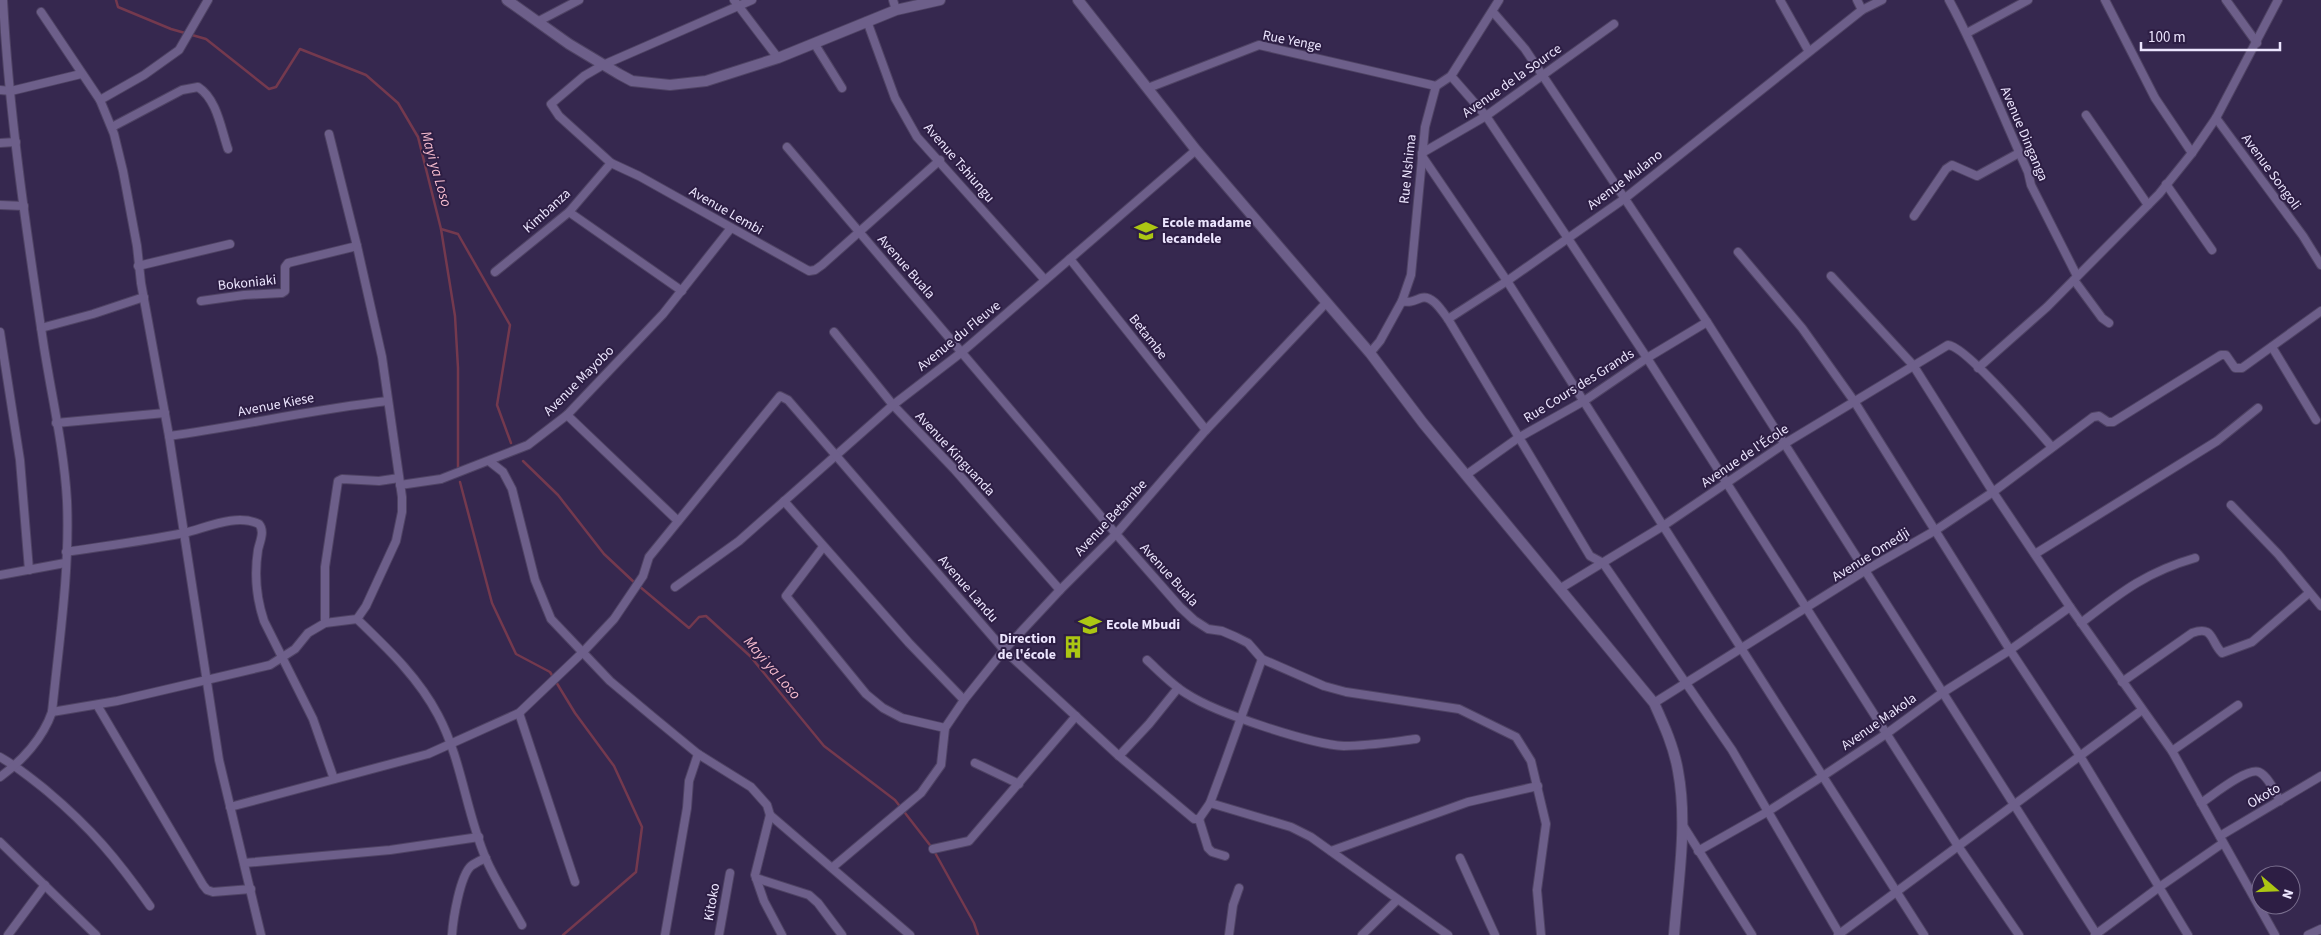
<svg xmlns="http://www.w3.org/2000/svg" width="2321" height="935" font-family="'Source Sans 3',sans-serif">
<rect width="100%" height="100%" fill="#36284f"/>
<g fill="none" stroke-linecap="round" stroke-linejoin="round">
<g stroke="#74394e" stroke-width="2.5">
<polyline points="116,0 118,7 171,29 206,39 269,89 276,87 300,49 366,75 398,103 418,137 441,229 458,234 510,325 497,405 511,443"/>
<polyline points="441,229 455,316 458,368 458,467"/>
<polyline points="523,461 558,495 604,554 635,583"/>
<polyline points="460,482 492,603 516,654 550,672 575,713 614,766 642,827 636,872 563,935"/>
<polyline points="639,586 689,628 699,617 706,616 750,656 824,746 895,800 933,849 974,923 978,935"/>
</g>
<defs>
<g id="minor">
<polyline points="734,0 778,58"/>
<polyline points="752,0 603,65 584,76 551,104 559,116 611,163 639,176 809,271 815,270 822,265 940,160"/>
<polyline points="893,0 896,10"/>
<polyline points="1780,0 1808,50"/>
<path d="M 1949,0 C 1979,55 2002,115 2028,172 L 2031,185 L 2077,276"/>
<polyline points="2105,0 2155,98 2192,153"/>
<polyline points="2226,0 2257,43"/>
<polyline points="1862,10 1882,0"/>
<polyline points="41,12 100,100 114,134 123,171 137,246 141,283 169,436 219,760 261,935"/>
<polyline points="1493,12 1525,49 1707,322 2097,935"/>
<polyline points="867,21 895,98 917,137 1045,280"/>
<polyline points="537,22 579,0"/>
<polyline points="1967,33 2028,0"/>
<polyline points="814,43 842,88"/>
<polyline points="1451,76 1486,116 1567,237 1647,358 1958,846 2019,935"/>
<polyline points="1148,88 1259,45 1436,86"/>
<polyline points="0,90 11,91 81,74"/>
<polyline points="100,100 144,75 179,50 208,0"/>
<polyline points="2086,115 2148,205"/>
<polyline points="2216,118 2303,236 2321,265"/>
<path d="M 112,127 L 182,90 L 198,87 C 217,99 221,129 228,149"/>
<polyline points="0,143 16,142"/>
<polyline points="787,147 1116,534 1180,607 1194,620 1208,629 1222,631 1236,637 1248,643 1262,659 1324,686 1346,692 1459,709 1516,737 1531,761 1546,824 1537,890 1541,935"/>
<polyline points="1422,153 1486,116 1614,24"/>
<polyline points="1422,156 1507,281 1924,935"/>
<polyline points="2166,184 2212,250"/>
<polyline points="0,205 24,206"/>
<polyline points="569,212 682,291"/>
<polyline points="1914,216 1946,169 1952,165 1977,176 2019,153"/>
<polyline points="1738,252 1802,328 1854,401 2010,650 2080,756 2188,935"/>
<polyline points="1070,259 1206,430"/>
<polyline points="138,266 230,244"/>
<polyline points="495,272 569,212 611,163"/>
<polyline points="1831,276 1913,365 1993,492 2070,607 2172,751 2275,935"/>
<polyline points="2074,280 2102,318 2109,323"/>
<polyline points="201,301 244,295 282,293 285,291 285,267 288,263 357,246"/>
<path d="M 1402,301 C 1410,303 1413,301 1421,298 C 1432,294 1442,311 1448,319 L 1590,556 L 1603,563 L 1732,750 L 1840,935"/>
<polyline points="1448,319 1507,281 1624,199 1862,10 1857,0"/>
<polyline points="41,328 93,314 144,297"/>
<polyline points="0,332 20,460 29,570"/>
<polyline points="834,332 893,405 955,470 1060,590"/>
<polyline points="2272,347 2316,420"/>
<polyline points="1370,353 1380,341 1402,301 1411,275 1425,127 1436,86 1451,76 1499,0"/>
<polyline points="1978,368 2047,307 2159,194 2192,153 2216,118 2278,0"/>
<polyline points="567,415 678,521"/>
<polyline points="56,423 165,413"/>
<path d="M 169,436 C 242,426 314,409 388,401"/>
<polyline points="489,461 503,472 512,489 535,580 551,619 610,681 653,717 698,754 751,787 767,805 770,815 910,935"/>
<polyline points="1466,475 1518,438 1584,401 1647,358 1707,322"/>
<polyline points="400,485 441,479 528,445 567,415 663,314 731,228"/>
<polyline points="784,501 909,643 964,700"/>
<polyline points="2231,505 2278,554 2321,606"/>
<polyline points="823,547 786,596 866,694 883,708 902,718 945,728"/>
<path d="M 66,552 C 105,546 145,541 184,533 C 206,528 236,513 259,524 C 265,531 260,541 258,550 C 254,575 256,597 264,621 L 313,719 L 334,779"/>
<polyline points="2035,554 2217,441 2258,408"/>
<polyline points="0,575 65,563"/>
<polyline points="675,587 739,541 893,405 962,352 1196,150"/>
<path d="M 1561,588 L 1663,526 L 1784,444 L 1948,345 C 1966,346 2036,429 2052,447"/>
<path d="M 357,619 C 388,649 418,677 438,715 C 462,760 466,813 486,859 C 496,882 510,903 522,925"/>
<polyline points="325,623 325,567 338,481 342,479 379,481 399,478"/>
<path d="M 2081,623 C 2120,593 2146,572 2195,558"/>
<path d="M 1147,660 C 1160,672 1172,685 1187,694 C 1216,713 1310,744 1344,746 C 1368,746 1392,742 1416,739"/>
<path d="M 2122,682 L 2192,633 C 2214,625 2210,641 2222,653 L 2252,642 L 2309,593"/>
<polyline points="1654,703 1866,570 1936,530 1993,492 2093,417 2099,416 2108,422 2113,422 2221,355 2226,355 2235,368 2242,368 2321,311"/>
<polyline points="97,705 203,885 207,890 213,892 251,889"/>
<polyline points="52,712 117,701 270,665 295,649 308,633 325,623 357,619 366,606 396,541 402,512 402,497 382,357 357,246 329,134"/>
<polyline points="519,713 575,882"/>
<polyline points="2172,751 2238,705"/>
<polyline points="1119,756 1149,724 1178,688"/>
<path d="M 0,757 C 18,767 32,779 47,791 C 91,828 117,859 150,906"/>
<polyline points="975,763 1019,784"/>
<path d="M 0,777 C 22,761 43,738 52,712 C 59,642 70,571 67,501 C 64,447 51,394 43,341 C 26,228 9,114 3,0"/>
<polyline points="1210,803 1291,827 1311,837 1448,935"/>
<path d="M 2201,803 C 2212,796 2247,767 2259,772 C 2268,776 2275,792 2280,801"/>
<polyline points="230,807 428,754 519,713 583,652 614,619 643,576 649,557 780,396 788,400 1004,650 1119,756 1194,819 1199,819"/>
<polyline points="770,815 755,875 764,901 782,935"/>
<polyline points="1199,819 1210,803 1223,768 1262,659"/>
<polyline points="1199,819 1208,848 1212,852 1225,856"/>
<polyline points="1682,824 1752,935"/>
<polyline points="2220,836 2321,776"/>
<polyline points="0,842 96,935"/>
<polyline points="933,849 969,841 1076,716"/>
<polyline points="1331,851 1468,802 1538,786"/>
<polyline points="1698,851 1767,812 1823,776 1886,734 1942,693 2010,650 2070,607"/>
<polyline points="1460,858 1495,935"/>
<polyline points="244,863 390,850 479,837"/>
<polyline points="833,867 921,793 941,765 945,728 964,700 1004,650 1060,590 1116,534 1206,430 1326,303"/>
<polyline points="756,878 809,895 818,903 842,935"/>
<polyline points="8,935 45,885"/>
<path d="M 452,935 C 453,919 460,876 471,866 C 475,863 481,860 486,858"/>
<polyline points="665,935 687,808 689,781 698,754"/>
<polyline points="719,935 730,873"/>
<polyline points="1229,935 1233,905 1239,888"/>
<polyline points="1362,935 1397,900"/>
<polyline points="1838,935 2142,710"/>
<polyline points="2095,935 2158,888 2223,843"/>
<polyline points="2308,935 2321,929"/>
</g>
<g id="tertiary">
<polyline points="507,0 569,44 619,74 632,81 670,85 706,81 778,58 896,10 940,0"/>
<path d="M 1078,0 L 1196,150 L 1370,353 L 1423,423 L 1654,703 C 1664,725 1674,747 1678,771 C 1688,824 1678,882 1674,935"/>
</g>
</defs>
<use href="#minor" stroke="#4f4364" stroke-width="10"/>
<use href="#tertiary" stroke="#4f4364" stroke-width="12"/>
<use href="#minor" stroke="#6d5f8a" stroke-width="8"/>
<use href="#tertiary" stroke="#6d5f8a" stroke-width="10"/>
</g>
<defs>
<symbol id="school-bare" viewBox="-9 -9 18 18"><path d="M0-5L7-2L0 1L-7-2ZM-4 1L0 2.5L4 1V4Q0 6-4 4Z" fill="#acc613" stroke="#2d1e44" stroke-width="2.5" paint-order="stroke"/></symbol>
<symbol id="building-bare" viewBox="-9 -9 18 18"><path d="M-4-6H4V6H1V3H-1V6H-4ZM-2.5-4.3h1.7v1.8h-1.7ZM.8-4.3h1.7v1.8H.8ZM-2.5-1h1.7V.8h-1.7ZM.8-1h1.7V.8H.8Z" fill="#acc613" stroke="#2d1e44" stroke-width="2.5" paint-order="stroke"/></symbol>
</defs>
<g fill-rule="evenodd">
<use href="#school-bare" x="1130" y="215" width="32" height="32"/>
<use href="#school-bare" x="1074" y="609" width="32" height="32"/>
<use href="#building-bare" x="1057" y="631" width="32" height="32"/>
</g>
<g text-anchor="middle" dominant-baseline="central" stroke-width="4" stroke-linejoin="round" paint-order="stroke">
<g font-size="14" fill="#ece5fe" stroke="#2d1e44">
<text transform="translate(1292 41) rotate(11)">Rue Yenge</text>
<text transform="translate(1512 81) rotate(-35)">Avenue de la Source</text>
<text transform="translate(2024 134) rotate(67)">Avenue Dinganga</text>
<text transform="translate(959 163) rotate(49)">Avenue Tshiungu</text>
<text transform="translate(1408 169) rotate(-84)">Rue Nshima</text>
<text transform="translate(2271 172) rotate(54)">Avenue Songoli</text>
<text transform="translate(1625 180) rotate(-37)">Avenue Mulano</text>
<text transform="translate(547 211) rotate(-42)">Kimbanza</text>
<text transform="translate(726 211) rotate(30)">Avenue Lembi</text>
<text transform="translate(906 267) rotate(49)">Avenue Buala</text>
<text transform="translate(247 283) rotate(-6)">Bokoniaki</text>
<text transform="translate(959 336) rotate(-39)">Avenue du Fleuve</text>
<text transform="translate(1148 337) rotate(52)">Betambe</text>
<text transform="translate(579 381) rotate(-45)">Avenue Mayobo</text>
<text transform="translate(1579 386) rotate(-32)">Rue Cours des Grands</text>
<text transform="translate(276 405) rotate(-11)">Avenue Kiese</text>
<text transform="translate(955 454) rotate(47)">Avenue Kinguanda</text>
<text transform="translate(1745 456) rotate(-34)">Avenue de l'École</text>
<text transform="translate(1111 518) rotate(-47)">Avenue Betambe</text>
<text transform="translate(1871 555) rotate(-32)">Avenue Omedji</text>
<text transform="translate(1169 575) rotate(48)">Avenue Buala</text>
<text transform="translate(968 589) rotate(49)">Avenue Landu</text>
<text transform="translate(1879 722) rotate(-35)">Avenue Makola</text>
<text transform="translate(2264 796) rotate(-31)">Okoto</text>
<text transform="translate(712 902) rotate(-80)">Kitoko</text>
</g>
<g font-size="14" font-weight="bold" fill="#ece5fe" stroke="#2d1e44" text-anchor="start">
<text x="1162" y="223">Ecole madame<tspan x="1162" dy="16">lecandele</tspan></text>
<text x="1106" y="625">Ecole Mbudi</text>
<text x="1056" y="639" text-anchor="end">Direction<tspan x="1056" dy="16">de l'école</tspan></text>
</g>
<g font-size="15" font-style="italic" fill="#f6bcce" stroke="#2d1e44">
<text transform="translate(436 169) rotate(74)">Mayi ya Loso</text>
<text transform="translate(772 668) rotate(49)">Mayi ya Loso</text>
</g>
</g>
<g transform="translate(2276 890) rotate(109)"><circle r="24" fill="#2d1e44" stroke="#796e8e"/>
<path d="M0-4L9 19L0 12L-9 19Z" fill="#acc613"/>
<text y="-8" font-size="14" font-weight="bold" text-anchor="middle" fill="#ece5fe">N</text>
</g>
<path d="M2141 42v8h139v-8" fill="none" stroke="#ece5fe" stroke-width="2.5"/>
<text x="2148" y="42" font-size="15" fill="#ece5fe" stroke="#2d1e44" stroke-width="4" paint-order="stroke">100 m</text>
</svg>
